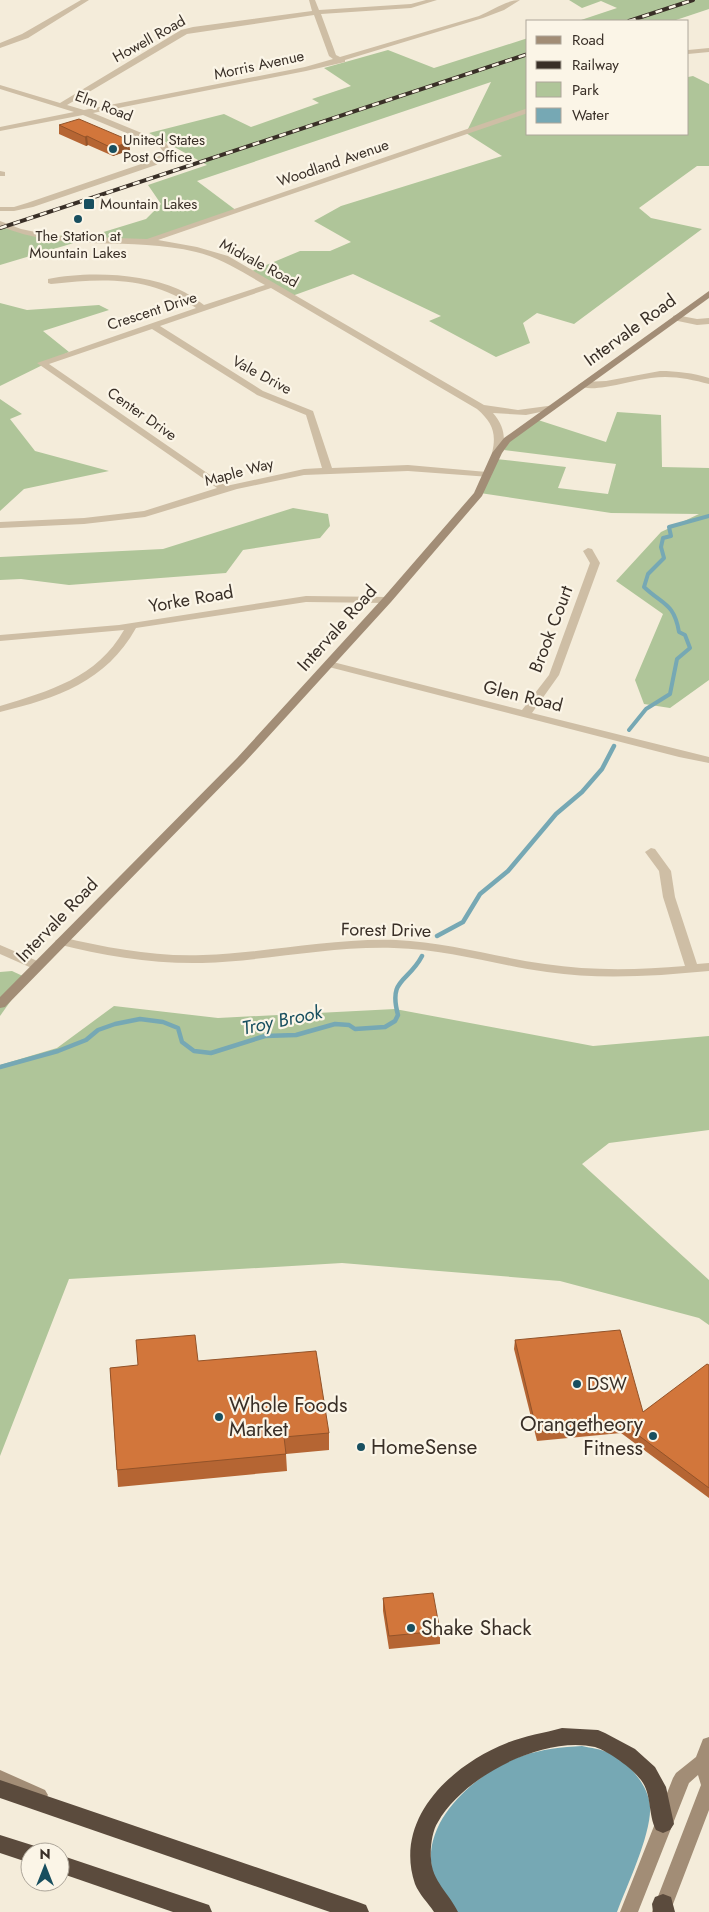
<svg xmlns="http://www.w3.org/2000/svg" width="709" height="1912" font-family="Jost,sans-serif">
<rect width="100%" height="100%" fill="#f4ecda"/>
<g fill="#afc599">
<polygon points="569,0 709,0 709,9 673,21 578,21 617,8 601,1 582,8"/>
<polygon points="528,38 528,134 688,134 688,77 693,76 709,84 709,166 697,166 639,208 651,218 702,229 574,324 537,313 523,323 530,343 496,357 429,321 441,316 353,274 292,296 252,271 300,251 330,251 351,242 314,221 341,206 502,156 466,133 491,82 197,181 237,211 151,242 77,242 0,265 0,227 52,236 97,234 146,219 161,204 148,185 207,165 149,133 224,114 251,127 319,103 312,99 351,86 324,68 388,50 434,68"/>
<polygon points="0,303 27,310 99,305 109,310 43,331 69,352 0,386"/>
<polygon points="0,399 22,414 10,419 35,451 109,471 24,489 0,511"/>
<polygon points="617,412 661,415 662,467 709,468 709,680 670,708 644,704 635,680 663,614 616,581 661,532 699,514 611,513 480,493 496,459 566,467 558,488 608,494 616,464 504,450 509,442 535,419 606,442"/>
<polygon points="293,508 328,514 330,526 320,538 243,550 226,573 69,585 21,579 0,580 0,557 163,549"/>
<polygon points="12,971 27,978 0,1016 0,972"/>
<polygon points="114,1006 218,1018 395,1009 593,1046 709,1036 709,1130 609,1143 582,1164 709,1280 709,1325 699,1318 560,1281 342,1263 69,1279 0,1456 0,1065 57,1048"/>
</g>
<path fill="#76a8b4" d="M 582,1746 C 591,1748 601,1749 609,1753 C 628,1762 648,1784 650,1806 C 652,1833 627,1885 617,1912 L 457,1912 C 448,1900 438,1888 433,1873 C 419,1821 478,1771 522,1756 C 542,1749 562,1747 582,1746 Z"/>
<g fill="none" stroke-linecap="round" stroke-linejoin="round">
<path stroke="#76a8b4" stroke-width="4" d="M 629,730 L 646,709 L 670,694 L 677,659 L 690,648 L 685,635 L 679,632 C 674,603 663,605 644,587 L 648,574 L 664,558 L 661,547 L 663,538 L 671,536 L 669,527 L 709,516"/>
<g stroke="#76a8b4" stroke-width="4.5">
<polyline points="437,936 463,922 480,894 508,871 556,814 582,792 602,769 614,746"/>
<path d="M 0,1067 L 58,1051 L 86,1040 L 98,1030 L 115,1024 L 140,1019 L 163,1022 L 178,1028 L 182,1042 L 194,1051 L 211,1053 L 265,1036 L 296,1035 L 335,1024 L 349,1025 L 355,1029 L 385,1027 L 395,1021 L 398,1015 C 388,978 408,983 422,956"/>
</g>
<g fill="#cebea5" fill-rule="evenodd">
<polygon points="81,0 89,0 28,38 0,48 0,43 22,34"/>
<path d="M 309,0 L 315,0 L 319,10 L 411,4 L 426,0 L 437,0 L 411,8 L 321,14 L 336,55 L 340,57 L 479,16 C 492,10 507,0 520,0 L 504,10 L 483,18 L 345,60 L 345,62 L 306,71 L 93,113 L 166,143 L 170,150 L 165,159 L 156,165 L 33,207 L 14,211 L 0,211 L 0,207 L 14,207 L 27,203 L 150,161 L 159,156 L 162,150 L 160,147 L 83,115 L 0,131 L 0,127 L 74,112 L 0,89 L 0,85 L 60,103 L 181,30 L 193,27 L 312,11 ZM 314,15 L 329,56 L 333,59 L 305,67 L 84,110 L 67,105 L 187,34 Z"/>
<polygon points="709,48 709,52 688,54 688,50"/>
<path d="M 528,108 L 528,113 L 158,240 L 197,247 L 228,256 L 484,405 L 518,410 L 555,405 L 555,409 L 526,415 L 493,413 C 504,426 506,437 502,453 L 497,456 L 492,453 C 497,433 492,422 477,409 L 271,288 L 160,326 L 263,391 L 313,411 L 332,468 L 408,465 L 487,472 L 492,475 L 490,477 L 408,471 L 304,475 L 237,489 L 145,517 L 84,524 L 0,528 L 0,522 L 84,518 L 144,511 L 217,488 L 37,363 L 196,308 C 151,276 104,278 51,284 L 48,283 L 48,279 C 86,271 142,273 178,289 C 187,293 196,299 204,305 L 265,285 C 242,272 221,258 196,252 C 131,236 63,253 0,226 L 0,221 L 21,229 L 55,236 L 147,239 ZM 152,329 L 257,395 L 306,415 L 322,468 L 304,469 L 226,486 L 49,364 Z"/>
<polygon points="0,171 5,172 5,176 0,176"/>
<polygon points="676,315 697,319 709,318 709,324 697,325 673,320 673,316"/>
<path d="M 660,371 C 677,371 693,373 709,378 L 709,384 C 690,379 671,375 651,378 C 635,380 620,385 605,387 C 597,388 585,390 578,385 L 583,382 L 606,381 Z"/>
<polygon points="588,548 592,549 600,563 559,675 532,713 709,757 709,763 679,757 325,666 324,664 329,661 522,710 549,675 590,563 583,551"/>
<path d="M 306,596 L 387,597 L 392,600 L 387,603 L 306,602 L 136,628 C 106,682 57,698 0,712 L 0,706 C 49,691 97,678 124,630 L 0,641 L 0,635 L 119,625 Z"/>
<path d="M 651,848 L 655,849 L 671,871 L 675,897 L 697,964 L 709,963 L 709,971 C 655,976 601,980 547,972 C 496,965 446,949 394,948 C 330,946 266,961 202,963 C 153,964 104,956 57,944 L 55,941 L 61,937 C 108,948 155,957 203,955 C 267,953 331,938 396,940 C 446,942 495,957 545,964 C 591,971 638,970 685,966 L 663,897 L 659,871 L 645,852 Z"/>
<polygon points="0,945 42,963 44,966 38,970 34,969 0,954"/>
</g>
<g fill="#a28d76" fill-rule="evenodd">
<polygon points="709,291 709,298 510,442 502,453 482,496 391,602 245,762 5,1007 0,1008 0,997 237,758 383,598 474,493 492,453 504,438"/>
<polygon points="709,1737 709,1810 670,1912 652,1912 701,1785 698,1775 689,1783 638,1912 620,1912 673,1778 676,1773 696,1757 703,1739"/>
<polygon points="0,1770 45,1790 48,1795 45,1800 39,1802 0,1785"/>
</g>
<g fill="#5b4b3d" fill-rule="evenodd">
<path d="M 562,1728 L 598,1730 L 605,1733 L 635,1749 L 655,1767 L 666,1787 L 674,1824 L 670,1830 L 663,1833 L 656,1830 C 648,1815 652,1794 641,1780 C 632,1768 608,1751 595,1747 C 543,1735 463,1777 438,1822 C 432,1831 430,1848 431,1859 C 432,1881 449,1893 458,1912 L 434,1912 C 428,1903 419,1894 415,1884 C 393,1819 451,1765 507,1743 C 524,1736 544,1733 562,1728 Z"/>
<polygon points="0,1780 358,1902 366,1905 369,1912 330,1912 0,1798"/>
<polygon points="0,1835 38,1847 40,1852 30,1852 30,1863 0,1853"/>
<polygon points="60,1855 209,1905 212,1912 173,1912 60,1873"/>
<polygon points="663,1894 671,1897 675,1912 653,1912 652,1904 655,1897"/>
</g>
<defs>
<g id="rail">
<polyline points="629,21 693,0"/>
<polyline points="0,228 528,54"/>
</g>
</defs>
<use href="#rail" stroke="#392f27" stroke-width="4"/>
<use href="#rail" stroke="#fbf5e7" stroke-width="2.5" stroke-dasharray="7" stroke-linecap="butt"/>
</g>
<g fill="#b56533">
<polygon points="59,125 126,139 130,150 113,156 88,145 86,146 59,134"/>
<polygon points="515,1340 643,1412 709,1365 709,1498 621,1433 537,1441 514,1349"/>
<polygon points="198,1361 329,1433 329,1450 286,1454 287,1471 118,1487 110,1368"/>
<polygon points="383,1598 440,1631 440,1644 389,1649 383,1611"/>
</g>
<g fill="#935329">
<polygon points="87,136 88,145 86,146 85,137"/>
<polygon points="126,139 126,143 129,142 130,150 113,156 112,148 123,140"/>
</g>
<g fill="#d2763b" stroke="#935329">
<polygon points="79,119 126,139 123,140 129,142 112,148 87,136 85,137 59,125"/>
<polygon points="620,1330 643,1412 707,1364 709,1365 709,1488 622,1423 537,1432 515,1340"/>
<polygon points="195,1335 198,1361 316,1351 329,1433 284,1437 286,1454 117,1470 110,1368 138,1365 136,1340"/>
<polygon points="433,1593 440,1631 389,1636 383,1598"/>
</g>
<g fill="#184f5f" stroke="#fbf5e7" stroke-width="2">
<circle cx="113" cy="149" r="5"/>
<rect x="83" y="198" width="12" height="12" rx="2.5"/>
<circle cx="78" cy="219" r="5"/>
<circle cx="577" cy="1384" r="5"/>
<circle cx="219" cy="1417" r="5"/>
<circle cx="653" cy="1436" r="5"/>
<circle cx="361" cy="1447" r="5"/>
<circle cx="411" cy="1628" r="5"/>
</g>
<g text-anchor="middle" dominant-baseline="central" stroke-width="4.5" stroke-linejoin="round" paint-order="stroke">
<g font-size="15" fill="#392f27" stroke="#fbf5e7">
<text transform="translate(149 39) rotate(-29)">Howell Road</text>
<text transform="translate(259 65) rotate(-12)">Morris Avenue</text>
<text transform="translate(104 106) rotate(21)">Elm Road</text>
<text transform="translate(333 163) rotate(-19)">Woodland Avenue</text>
<text transform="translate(259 263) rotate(28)">Midvale Road</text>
<text transform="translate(152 311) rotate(-18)">Crescent Drive</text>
<text transform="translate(262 375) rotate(28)">Vale Drive</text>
<text transform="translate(142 414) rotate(35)">Center Drive</text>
<text transform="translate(239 472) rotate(-15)">Maple Way</text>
</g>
<g font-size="15" fill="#392f27" stroke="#fbf5e7" text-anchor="start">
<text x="123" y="140">United States<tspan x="123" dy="17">Post Office</tspan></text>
<text x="100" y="204">Mountain Lakes</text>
<text x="78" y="236" text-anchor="middle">The Station at<tspan x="78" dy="17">Mountain Lakes</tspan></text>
</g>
<g font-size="18" fill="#392f27" stroke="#fbf5e7">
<text transform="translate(630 330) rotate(-36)">Intervale Road</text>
<text transform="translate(191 599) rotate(-10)">Yorke Road</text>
<text transform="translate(337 628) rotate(-48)">Intervale Road</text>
<text transform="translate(551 629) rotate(-69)">Brook Court</text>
<text transform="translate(523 696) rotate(14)">Glen Road</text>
<text transform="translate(57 920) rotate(-46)">Intervale Road</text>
<text transform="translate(386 930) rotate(1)">Forest Drive</text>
</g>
<g font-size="18" fill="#392f27" stroke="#fbf5e7" text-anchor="start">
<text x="587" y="1384">DSW</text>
</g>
<g font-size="19" font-style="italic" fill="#184f5f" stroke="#fbf5e7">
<text transform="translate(282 1020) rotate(-12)">Troy Brook</text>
</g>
<g font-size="21" fill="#392f27" stroke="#fbf5e7" text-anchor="start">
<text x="229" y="1405">Whole Foods<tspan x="229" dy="24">Market</tspan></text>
<text x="643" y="1424" text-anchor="end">Orangetheory<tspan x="643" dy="24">Fitness</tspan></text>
<text x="371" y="1447">HomeSense</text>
<text x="421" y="1628">Shake Shack</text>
</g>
</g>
<rect x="526" y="20" width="162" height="115" fill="#fbf5e7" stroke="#ada69a"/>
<rect x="536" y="36" width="25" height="8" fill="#a28d76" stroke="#ada69a"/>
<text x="572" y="45" font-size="15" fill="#392f27">Road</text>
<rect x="536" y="61" width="25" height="8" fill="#392f27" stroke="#ada69a"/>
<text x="572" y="70" font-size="15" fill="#392f27">Railway</text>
<rect x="536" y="82" width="25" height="15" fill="#afc599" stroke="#ada69a"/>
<text x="572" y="95" font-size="15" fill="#392f27">Park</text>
<rect x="536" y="108" width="25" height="15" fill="#76a8b4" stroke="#ada69a"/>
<text x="572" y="120" font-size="15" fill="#392f27">Water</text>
<g transform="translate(45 1867)"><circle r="24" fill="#fbf5e7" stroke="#ada69a"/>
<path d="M0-4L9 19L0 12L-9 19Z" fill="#184f5f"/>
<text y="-8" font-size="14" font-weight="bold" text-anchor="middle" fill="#392f27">N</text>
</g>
</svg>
